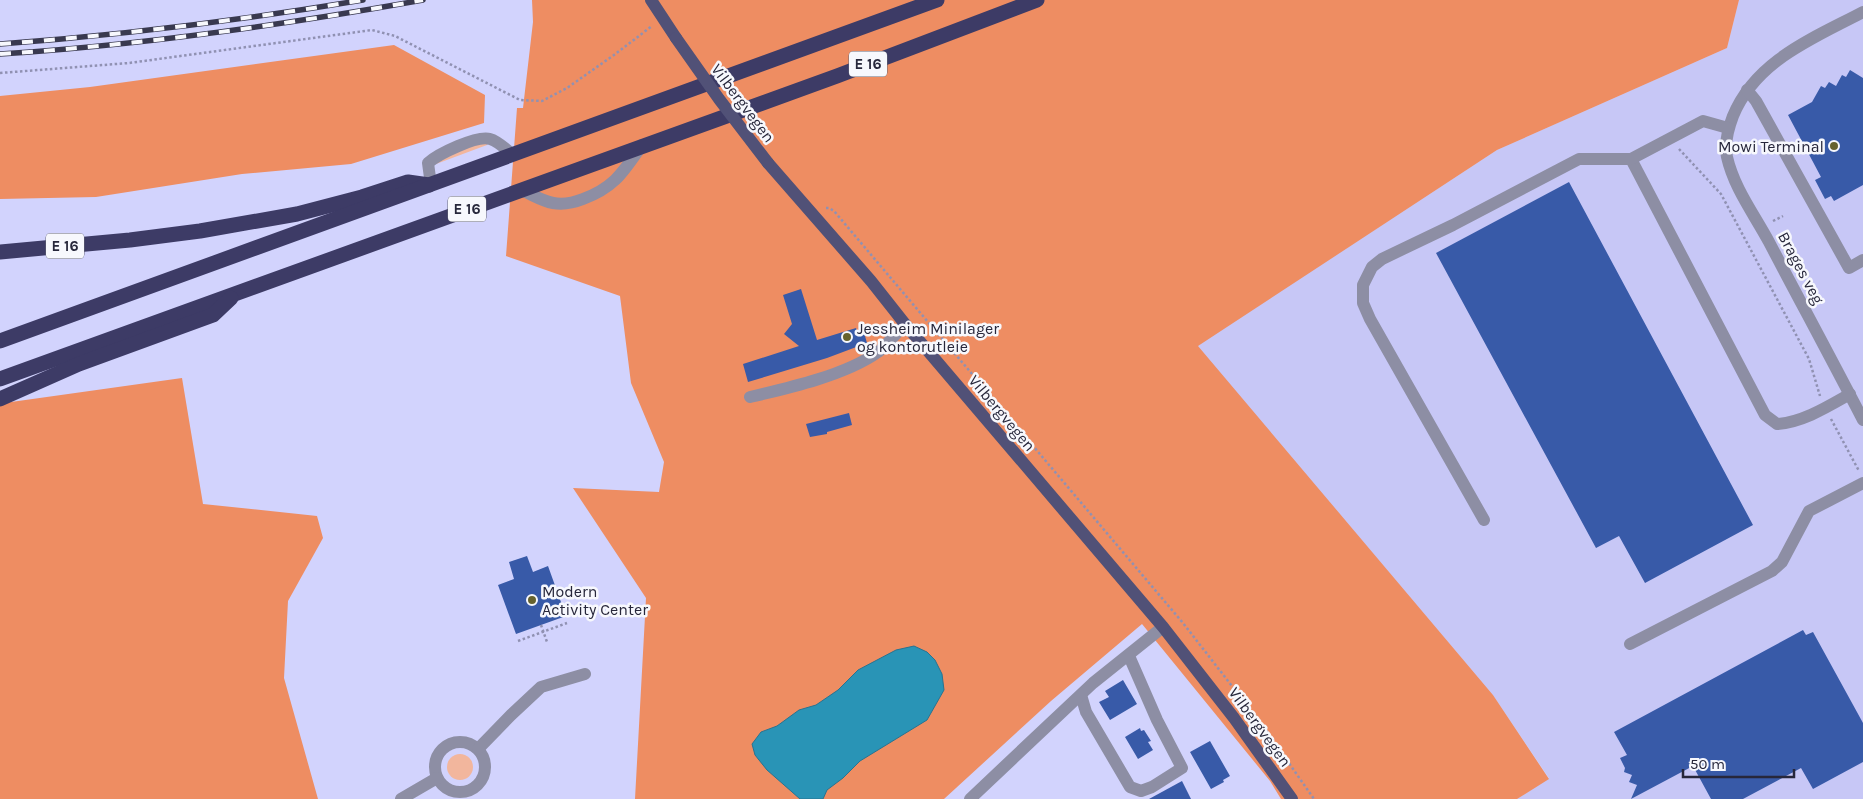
<svg xmlns="http://www.w3.org/2000/svg" width="1863" height="799" font-family="Karla,sans-serif">
<rect width="100%" height="100%" fill="#d2d3fd"/>
<polygon fill="#c7c7f6" points="1739,0 1863,0 1863,799 1517,799 1549,778 1493,695 1197,346 1497,150 1727,48"/>
<g fill="#f2b69d">
<polygon points="483,142 488,143 487,145 436,164 437,159"/>
<circle cx="460" cy="767" r="13"/>
</g>
<g fill="#ee8d62">
<polygon points="532,0 1739,0 1727,48 1497,150 1198,346 1493,695 1549,779 1517,799 1281,799 1270,781 1142,624 1051,701 944,799 635,799 646,598 573,488 659,492 664,462 631,383 620,296 506,256 517,108 523,108 533,22"/>
<polygon points="394,45 485,95 484,123 351,164 242,174 96,197 0,199 0,96 90,87"/>
<polygon points="182,378 203,504 317,516 323,538 288,601 284,678 318,799 0,799 0,405 4,403"/>
</g>
<polygon fill="#2994b6" stroke="#287391" points="914,646 927,652 935,660 942,674 944,690 927,720 860,761 843,778 827,790 823,799 800,799 767,770 755,755 752,744 761,732 777,726 799,710 816,705 838,690 858,670 896,650"/>
<g fill="#385aa8">
<polygon points="1850,70 1863,78 1863,185 1834,201 1831,196 1825,199 1815,180 1821,177 1788,115 1812,102 1821,86 1825,88 1829,82 1836,86 1842,75 1846,77"/>
<polygon points="1569,182 1753,525 1645,583 1619,536 1596,548 1436,253"/>
<polygon points="801,289 817,340 856,328 857,331 863,329 867,343 827,358 748,382 743,364 799,346 784,334 792,324 783,295"/>
<polygon points="849,413 852,425 827,432 827,434 810,437 806,424"/>
<polygon points="527,556 533,572 548,566 566,616 516,634 498,585 514,579 509,562"/>
<polygon points="1803,630 1806,635 1813,632 1863,723 1863,762 1813,789 1801,768 1743,799 1711,799 1693,766 1631,799 1637,785 1629,782 1632,775 1624,772 1625,768 1620,758 1627,755 1614,732"/>
<polygon points="1123,680 1137,704 1110,720 1099,702 1109,697 1105,691"/>
<polygon points="1140,728 1141,731 1144,730 1151,741 1148,742 1153,750 1138,759 1125,737"/>
<polygon points="1210,741 1230,776 1223,780 1224,782 1211,789 1190,752"/>
<polygon points="1182,781 1191,799 1149,799"/>
</g>
<g fill="none" stroke-linecap="round" stroke-linejoin="round">
<g stroke="#9091b2" stroke-width="2.5" stroke-dasharray="2.5 2.5" stroke-linecap="butt">
<polyline points="0,73 129,63 372,30 395,36 520,100 542,101 567,88 614,55 652,26"/>
<polyline points="1679,149 1721,194 1809,359 1820,396"/>
<polyline points="826,208 829,208 834,211 1183,623 1263,726 1314,799"/>
<polyline points="1773,221 1783,216"/>
<polyline points="1831,419 1859,471"/>
<polyline points="541,625 547,642"/>
<polyline points="518,641 567,623"/>
</g>
<g stroke="#8d8ea4" stroke-width="12">
<path d="M 1863,12 C 1814,38 1756,60 1733,116 C 1728,129 1724,143 1727,157 C 1734,188 1754,214 1769,242 C 1800,301 1832,360 1863,420"/>
<polyline points="1747,90 1756,101 1849,268 1863,260"/>
<path d="M 1631,159 L 1765,415 L 1777,424 C 1803,422 1827,407 1850,394"/>
<path d="M 431,185 L 428,163 C 438,154 477,135 490,139 C 498,141 507,150 513,155"/>
<path d="M 521,190 C 531,194 542,201 553,203 C 564,205 573,203 583,199 C 615,187 623,172 642,145"/>
<path d="M 750,397 C 789,388 846,375 878,352 C 888,344 896,333 905,324"/>
<polyline points="1484,520 1370,319 1363,303 1363,285 1372,267 1382,259 1453,225 1579,159 1631,159 1703,121 1728,128"/>
<polyline points="1630,644 1772,571 1782,562 1809,511 1863,483"/>
<polyline points="1081,695 1086,712 1130,787 1141,791 1152,787 1182,768 1157,720 1129,656"/>
<circle cx="460" cy="767" r="25"/>
<polyline points="478,749 511,715 541,687 585,674"/>
<polyline points="401,799 437,778"/>
<polyline points="970,799 1093,683 1163,627"/>
</g>
<g stroke="#515177" stroke-width="12">
<polyline points="651,0 676,38"/>
<polyline points="768,163 871,281 905,324 1163,627 1234,718 1292,799"/>
</g>
<g stroke="#3d3b66" stroke-width="15">
<polyline points="0,252 130,240 200,231 297,214 362,197 408,182 429,185"/>
<polyline points="0,341 937,0"/>
<polyline points="0,379 837,76 1037,0"/>
<polyline points="0,399 79,364 213,315 231,298"/>
</g>
<defs>
<g id="rail">
<path d="M 0,44 C 122,35 243,20 363,0"/>
<path d="M 0,54 C 142,45 283,25 423,0"/>
</g>
</defs>
<use href="#rail" stroke="#39394f" stroke-width="5.5"/>
<use href="#rail" stroke="#f7f8fd" stroke-width="4" stroke-dasharray="11" stroke-linecap="butt"/>
<polyline stroke="#515177" stroke-width="12" points="676,38 719,99 768,163"/>
</g>
<g fill="#66622e" stroke="#f7f8fd" stroke-width="2">
<circle cx="1834" cy="146" r="5"/>
<circle cx="847" cy="337" r="5"/>
<circle cx="532" cy="600" r="5"/>
</g>
<g text-anchor="middle" dominant-baseline="central" stroke-width="5" stroke-linejoin="round" paint-order="stroke">
<g fill="#f7f8fd" stroke="#656675" stroke-width="1">
<rect x="849" y="51.5" width="38" height="25" rx="4"/>
<rect x="448" y="196.5" width="38" height="25" rx="4"/>
<rect x="46" y="233.5" width="38" height="25" rx="4"/>
</g>
<g font-size="15" font-weight="bold" fill="#27273b">
<text x="868" y="64">E 16</text>
<text x="467" y="209">E 16</text>
<text x="65" y="246">E 16</text>
</g>
<g font-size="16" fill="#27273b" stroke="#f7f8fd">
<text transform="translate(743 103) rotate(53)">Vilbergvegen</text>
<text transform="translate(1801 268) rotate(62)">Brages veg</text>
<text transform="translate(1002 413) rotate(50)">Vilbergvegen</text>
<text transform="translate(1260 727) rotate(54)">Vilbergvegen</text>
</g>
<g font-size="16" fill="#27273b" stroke="#f7f8fd" text-anchor="start">
<text x="1824" y="146" text-anchor="end">Mowi Terminal</text>
<text x="857" y="328">Jessheim Minilager<tspan x="857" dy="18">og kontorutleie</tspan></text>
<text x="542" y="591">Modern<tspan x="542" dy="18">Activity Center</tspan></text>
</g>
</g>
<path d="M1683 769v8h111v-8" fill="none" stroke="#27273b" stroke-width="2.5"/>
<text x="1690" y="769" font-size="15" fill="#27273b" stroke="#f7f8fd" stroke-width="4" paint-order="stroke">50 m</text>
</svg>
